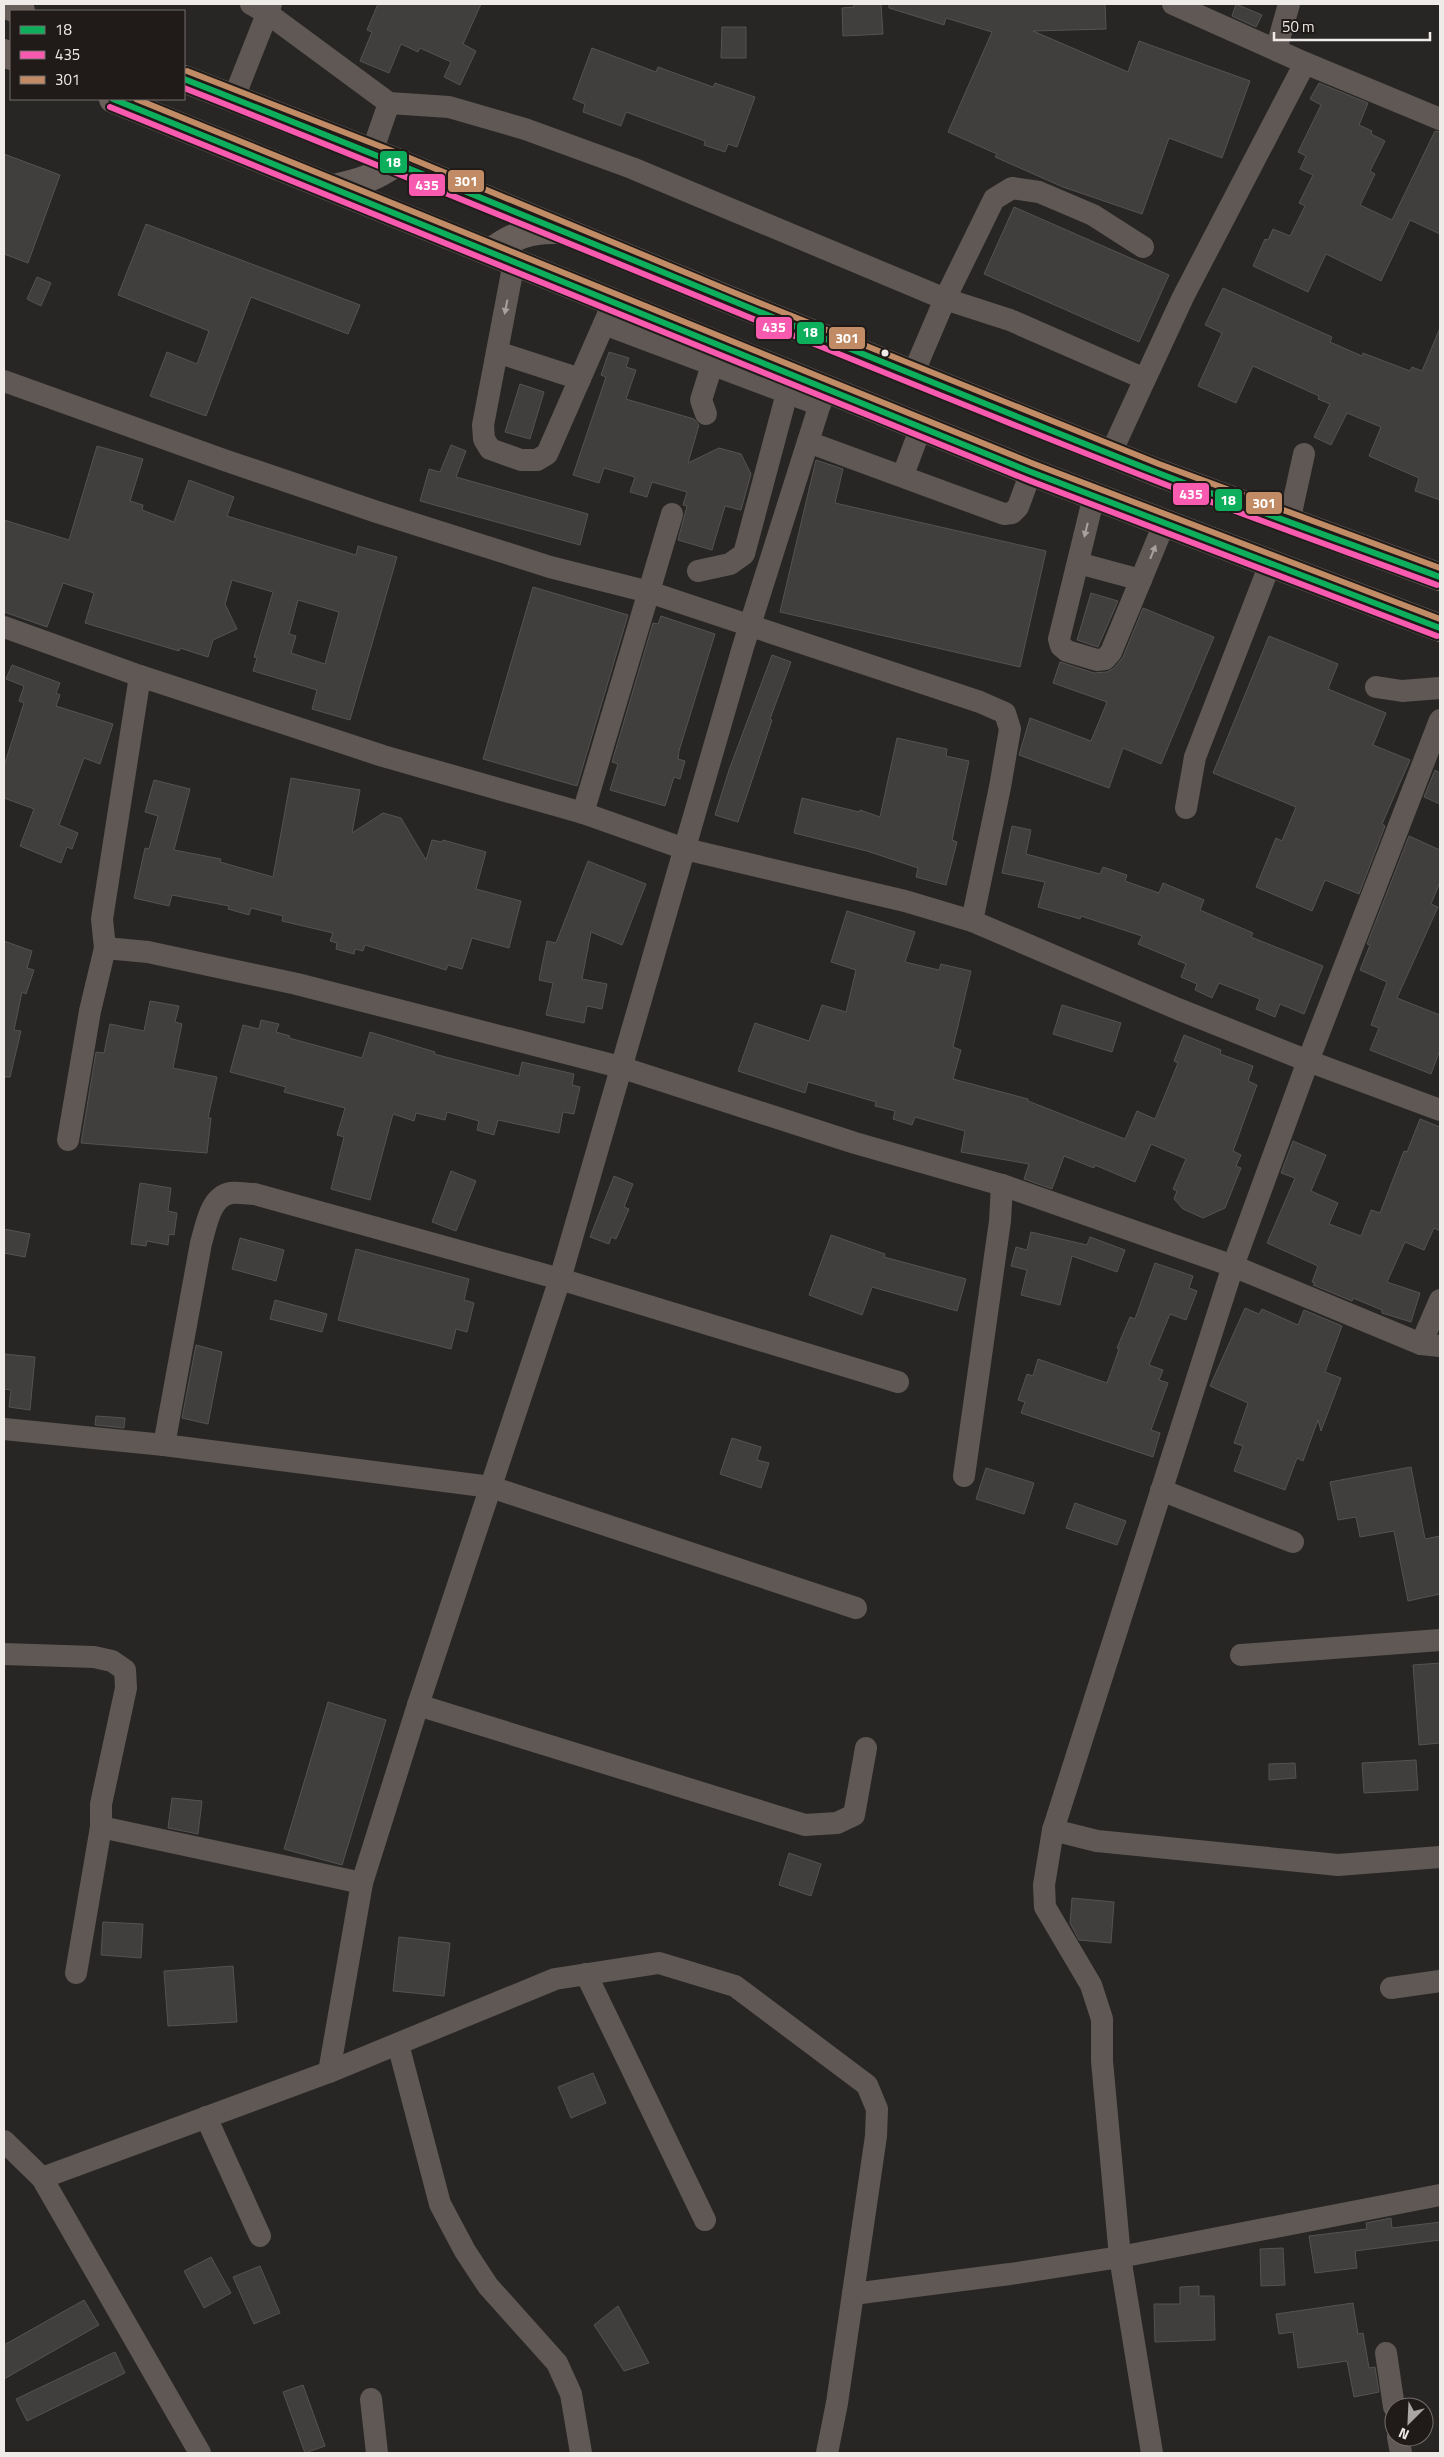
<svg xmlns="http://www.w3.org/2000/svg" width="1444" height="2457" font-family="'Titillium Web',sans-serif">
<rect width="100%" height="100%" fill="#282624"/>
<g fill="#403f3d" stroke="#555351" fill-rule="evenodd">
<polygon points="378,4 481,4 463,44 476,51 460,85 444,77 451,62 420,48 418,52 401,44 389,73 360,61 372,32 367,30"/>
<polygon points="854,4 881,4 883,34 843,36 842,8 854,7"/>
<polygon points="889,4 1105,4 1106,29 1033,31 1128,72 1139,41 1250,81 1222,158 1169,138 1142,214 1063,187 995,157 997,154 948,132 992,32 946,18 944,25 889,8"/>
<polygon points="1236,4 1262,15 1256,27 1232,16"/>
<polygon points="722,27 746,27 746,58 721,58"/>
<polygon points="592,48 656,72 658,67 713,87 715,83 755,97 737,147 728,144 725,152 704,145 705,141 626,112 621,126 583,112 585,104 573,99"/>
<polygon points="1319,83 1368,103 1359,125 1372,131 1371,134 1385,141 1370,171 1375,174 1360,205 1392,220 1435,131 1440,132 1440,234 1410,220 1381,281 1326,254 1308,292 1253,266 1265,239 1268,240 1273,229 1290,236 1305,206 1299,203 1313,175 1300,169 1306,156 1298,152 1321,105 1310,99"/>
<polygon points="4,154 60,175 28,263 4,254"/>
<polygon points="1014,207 1169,275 1139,342 984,274"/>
<polygon points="146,224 360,305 348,334 251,297 206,416 150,396 167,352 197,364 209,331 118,295"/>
<polygon points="37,277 51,283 41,306 27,299"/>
<polygon points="1223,288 1332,337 1330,342 1362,356 1363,353 1410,371 1412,367 1422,371 1440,328 1440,500 1415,491 1419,478 1369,456 1381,427 1347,413 1331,445 1314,437 1330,404 1318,399 1319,396 1253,366 1236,403 1198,386 1222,333 1205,325"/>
<polygon points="609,352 629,358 626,367 636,370 626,399 694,419 699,425 688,463 719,448 741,454 751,474 741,510 725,506 712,550 678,540 687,506 683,505 687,492 652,482 647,497 630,492 635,477 604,468 599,483 573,475 606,377 601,375"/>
<polygon points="520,384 544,392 530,439 505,432"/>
<polygon points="451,445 466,451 456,477 588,514 580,545 420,501 429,469 440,472"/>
<path d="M 97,446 L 143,459 L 130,501 L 143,505 L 142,510 L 174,522 L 189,480 L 234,497 L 227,516 L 356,555 L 358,546 L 397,557 L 350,720 L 312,709 L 317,690 L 253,671 L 257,658 L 254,657 L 273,592 L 232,580 L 225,604 L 237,629 L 213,640 L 208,657 L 180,648 L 179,651 L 85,623 L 94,593 L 63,583 L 47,627 L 4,612 L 4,520 L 69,540 ZM 298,600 L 339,612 L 325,664 L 291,653 L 296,636 L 289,634 Z"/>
<polygon points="816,460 843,469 835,503 1046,551 1020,667 780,612"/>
<polygon points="533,587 628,615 577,786 483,759"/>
<polygon points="1091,593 1118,601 1098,647 1077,640"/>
<polygon points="1143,608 1214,637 1161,764 1123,748 1109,788 1019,755 1030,718 1091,741 1107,702 1053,683 1060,662 1094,673 1107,672 1114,668 1123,657"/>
<polygon points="661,616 715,634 679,751 678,759 685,761 680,779 674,777 665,806 610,790 618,764 612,762 653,623 658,624"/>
<polygon points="1269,636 1338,664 1328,689 1386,713 1373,745 1410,760 1382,824 1385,826 1359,894 1325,880 1312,911 1256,887 1276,838 1282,841 1296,807 1213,773"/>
<polygon points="772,655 791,662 770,719 772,720 738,822 715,815 729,770"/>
<polygon points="12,665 60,683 56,693 60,695 56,706 113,724 100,764 84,758 59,825 78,833 72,849 67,847 61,863 20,846 34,809 4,798 4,766 24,703 19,701 24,686 6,679"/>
<polygon points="897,738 947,749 946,756 969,761 952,840 957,842 946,885 916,877 918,868 867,851 794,833 802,798 859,812 860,810 880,817"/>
<polygon points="1435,770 1440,773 1440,804 1424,797"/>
<polygon points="291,778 360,790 352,833 383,813 401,818 426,860 432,840 442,842 443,840 486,852 476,889 521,901 509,948 472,938 462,969 448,965 446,970 365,945 363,951 355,949 354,954 336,949 337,943 330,941 333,933 282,921 283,916 251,908 249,915 228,909 229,906 172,895 169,906 134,898 145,848 149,849 158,816 145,812 154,780 190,789 174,850 221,859 220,862 273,877"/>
<polygon points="1012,826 1031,830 1026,854 1100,874 1103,867 1127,875 1125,881 1159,893 1163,883 1204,900 1200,910 1253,933 1251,937 1323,966 1304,1014 1280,1004 1275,1017 1256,1009 1260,999 1219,983 1212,998 1195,990 1197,984 1181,977 1186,964 1138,944 1142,936 1081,916 1080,919 1038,907 1045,882 1002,873"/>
<polygon points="1409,836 1440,850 1440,882 1431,904 1438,907 1397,998 1440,1015 1440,1050 1431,1074 1370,1050 1379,1028 1371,1025 1387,982 1360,970 1370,945 1367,944"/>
<polygon points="588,861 646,884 622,945 591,932 582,979 607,984 602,1009 587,1006 584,1023 546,1015 553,983 539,980 547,941 556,943"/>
<polygon points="847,911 915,932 905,962 939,970 941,964 971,971 953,1047 961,1050 953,1079 1028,1099 1028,1101 1125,1139 1137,1111 1155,1119 1178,1063 1174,1061 1184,1035 1221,1050 1220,1054 1253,1066 1248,1081 1257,1085 1233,1151 1241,1155 1236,1166 1241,1168 1225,1208 1203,1218 1183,1209 1174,1199 1177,1191 1173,1189 1186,1159 1151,1144 1135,1182 1095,1165 1094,1168 1064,1156 1052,1189 1024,1179 1029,1164 961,1152 965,1131 915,1117 912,1125 893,1119 895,1111 875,1106 876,1102 808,1082 805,1093 738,1071 755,1023 809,1041 822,1005 846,1012 856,970 831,962"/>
<polygon points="4,941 32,951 27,968 34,970 26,994 22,992 14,1030 21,1031 10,1077 4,1077"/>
<polygon points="150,1001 179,1006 175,1022 182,1024 173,1068 217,1077 208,1118 211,1118 207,1153 81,1143 96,1052 104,1053 110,1024 144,1031"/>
<polygon points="1062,1005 1121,1023 1112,1052 1053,1034"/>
<polygon points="261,1020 279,1024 276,1032 290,1036 289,1038 362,1058 370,1032 435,1052 434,1054 519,1076 522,1062 574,1074 572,1085 580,1087 574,1114 563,1112 559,1133 498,1120 494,1135 477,1130 479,1121 447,1112 445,1120 416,1113 414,1121 393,1114 370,1200 331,1189 344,1137 337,1135 345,1108 284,1092 286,1087 230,1072 243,1025 259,1029"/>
<polygon points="1420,1119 1440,1127 1440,1231 1434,1228 1424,1250 1405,1242 1387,1282 1420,1293 1411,1322 1382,1313 1382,1310 1353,1298 1352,1301 1313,1285 1315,1283 1312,1282 1318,1266 1267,1243 1295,1178 1281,1173 1293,1141 1326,1155 1311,1191 1338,1203 1329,1224 1361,1236 1371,1210 1380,1213 1404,1151 1407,1152"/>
<polygon points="451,1171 476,1181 456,1231 432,1222"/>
<polygon points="614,1176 633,1184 624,1207 629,1209 616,1239 611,1237 609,1244 590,1237"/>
<polygon points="140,1183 171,1188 168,1211 177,1213 174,1235 169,1234 168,1245 147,1241 146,1246 131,1244"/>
<polygon points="4,1229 30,1234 25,1257 4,1253"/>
<polygon points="1031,1232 1087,1245 1090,1237 1125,1250 1117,1272 1072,1256 1060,1305 1021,1295 1027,1270 1011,1266 1016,1247 1027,1250"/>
<polygon points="831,1235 885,1254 884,1257 966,1279 957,1311 872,1287 862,1315 809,1295"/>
<polygon points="240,1238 284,1250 276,1281 232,1269"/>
<polygon points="356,1249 469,1279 464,1300 474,1303 467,1332 456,1329 451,1349 338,1320"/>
<polygon points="1155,1263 1193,1276 1189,1288 1197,1291 1186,1320 1170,1314 1149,1365 1163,1370 1159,1380 1168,1383 1151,1430 1160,1433 1153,1457 1021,1413 1025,1402 1018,1400 1027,1374 1033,1376 1038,1359 1107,1383 1119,1349 1117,1348 1130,1317 1135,1319"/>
<polygon points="275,1300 327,1314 322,1332 270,1319"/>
<polygon points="1245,1308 1259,1314 1262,1309 1298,1325 1304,1310 1342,1326 1325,1372 1341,1378 1321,1431 1318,1420 1303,1461 1297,1458 1285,1490 1234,1471 1243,1446 1234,1443 1248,1403 1210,1386"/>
<polygon points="196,1345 222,1352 208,1424 182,1418"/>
<polygon points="4,1354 35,1357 30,1410 9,1407 11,1390 4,1389"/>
<polygon points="96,1416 125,1418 124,1428 95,1425"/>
<polygon points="732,1438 761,1447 757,1460 769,1463 761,1488 720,1474"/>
<polygon points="1411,1467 1425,1539 1440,1536 1440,1594 1408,1601 1394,1531 1360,1537 1356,1517 1338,1520 1330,1482"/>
<polygon points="986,1468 1034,1483 1024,1514 976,1499"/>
<polygon points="1075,1503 1126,1521 1117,1545 1066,1528"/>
<polygon points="1440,1663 1440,1743 1419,1745 1413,1665"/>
<polygon points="328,1702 386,1720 342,1865 284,1849"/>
<polygon points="1416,1760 1418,1790 1364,1793 1362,1763"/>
<polygon points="1295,1763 1296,1778 1269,1780 1269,1764"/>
<polygon points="172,1798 202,1801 198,1834 168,1828"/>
<polygon points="789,1853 821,1864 811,1896 779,1885"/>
<polygon points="1072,1898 1114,1902 1111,1943 1079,1940 1070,1923"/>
<polygon points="103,1922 143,1924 141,1958 101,1955"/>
<polygon points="399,1937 450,1943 444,1996 393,1991"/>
<polygon points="233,1966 237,2022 168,2026 164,1971"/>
<polygon points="593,2073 606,2103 571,2118 558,2087"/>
<polygon points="1391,2218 1392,2228 1440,2222 1440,2240 1355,2251 1357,2268 1315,2273 1309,2236 1367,2229 1366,2223"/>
<polygon points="1283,2248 1285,2285 1261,2286 1260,2249"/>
<polygon points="211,2257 231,2293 204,2308 184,2271"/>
<polygon points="260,2266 280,2313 254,2324 233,2277"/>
<polygon points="1199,2286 1199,2296 1214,2296 1215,2340 1155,2342 1154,2304 1180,2304 1180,2287"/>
<polygon points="84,2300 99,2325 4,2379 4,2345"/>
<polygon points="1353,2303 1358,2334 1363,2333 1369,2368 1375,2367 1379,2392 1354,2397 1347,2361 1298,2368 1293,2332 1279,2334 1276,2314"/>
<polygon points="618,2306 649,2363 624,2371 594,2325"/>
<polygon points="115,2352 125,2373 27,2421 16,2399"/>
<polygon points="303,2385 325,2446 305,2453 283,2392"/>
</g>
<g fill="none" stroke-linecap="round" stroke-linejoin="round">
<g stroke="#605854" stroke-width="22">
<polyline points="251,4 267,13 389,103 449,107 525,129 632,168 945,299 1010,320 1145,379 1183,297 1305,63"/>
<polyline points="1173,4 1305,63 1440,119"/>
<polyline points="1276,50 1289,4"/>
<polyline points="233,100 271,4"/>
<polyline points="372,152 389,103"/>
<polyline points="514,262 483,425 484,439 490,449 521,460 537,460 547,454 614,301"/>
<polyline points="604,324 820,405"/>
<polyline points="497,352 580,379"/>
<polyline points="913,374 945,299 994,199 1012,188 1039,192 1093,215 1143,247"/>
<polyline points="4,381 224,460 377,512 550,567 649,592 980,702 1005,713 1010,729 1000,787 972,921"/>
<polyline points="706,414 701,400 712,365"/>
<polyline points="808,442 1004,514 1012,513 1018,507 1031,472"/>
<polyline points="1111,453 1145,379"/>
<polyline points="903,475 921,427"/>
<polyline points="1094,496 1059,639 1061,646 1067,651 1097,660 1105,659 1111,652 1164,524"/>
<polyline points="1289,522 1304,454"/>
<polyline points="1078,563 1141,580"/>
<polyline points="698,571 730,564 744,554 787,393"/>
<polyline points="4,627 140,676 383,756 583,813 685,849 905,901 972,921 1178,1009 1308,1061 1440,1110"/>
<polyline points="140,676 102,919 105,948 148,952 297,984 620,1067 855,1143 1002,1185 1233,1266 1421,1344 1440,1346"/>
<polyline points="1376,687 1402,691 1440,688"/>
<polyline points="1440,720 1308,1061 1233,1266 1053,1830 1097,1841 1338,1865 1440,1857"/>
<polyline points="1186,808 1195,757 1270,564"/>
<polyline points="583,813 672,514"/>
<polyline points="68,1140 90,1011 105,948"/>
<polyline points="1421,1344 1440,1300"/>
<polyline points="4,1429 164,1445 491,1487 856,1608"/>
<path d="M 164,1445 L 201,1243 C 206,1227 210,1196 231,1193 C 238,1192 247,1194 255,1194 L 560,1279 L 898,1382"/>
<polyline points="964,1476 1000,1221 1002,1185"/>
<polyline points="1161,1490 1293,1542"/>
<polyline points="4,1654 94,1657 112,1661 125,1670 126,1688 101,1804 101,1827 76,1973"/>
<polyline points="1241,1655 1440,1640"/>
<polyline points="418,1705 805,1825 837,1823 854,1815 866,1748"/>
<polyline points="101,1827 362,1883"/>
<polyline points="1053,1830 1044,1885 1045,1907 1091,1985 1102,2019 1102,2061 1120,2257 1152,2453"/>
<polyline points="586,1974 705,2220"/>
<polyline points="1391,1988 1440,1981"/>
<polyline points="398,2044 440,2204 465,2251 488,2286 557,2363 571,2394 581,2453"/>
<polyline points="329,2072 362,1883 418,1705 560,1279 743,647 825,388"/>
<polyline points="206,2117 260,2236"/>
<polyline points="4,2141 42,2178 200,2453"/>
<polyline points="42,2178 329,2072 555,1979 659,1963 735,1986 867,2085 877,2109 876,2136 837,2403 827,2453"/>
<polyline points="853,2294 1010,2274 1120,2257 1440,2195"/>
<polyline points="1386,2353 1394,2407"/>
<polyline points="371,2399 377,2453"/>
<polyline points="1398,2437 1401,2453"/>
</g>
<g stroke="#685e5a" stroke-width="28">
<polyline points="4,4 21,11"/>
<polyline points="4,53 11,56"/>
<polyline points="184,79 397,162 732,301 1156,472 1440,577"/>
<polyline points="113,99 1031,472 1440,628"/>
<path d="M 334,188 C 360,182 375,178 397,162"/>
<path d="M 491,252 C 511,236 531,229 557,230"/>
</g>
<defs>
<g id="bus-1">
<path d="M 184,79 C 509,206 829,343 1153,471 C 1248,508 1345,542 1440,577"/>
<polyline points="113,99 1031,472 1440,628"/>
</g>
<g id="bus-2">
<path d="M 184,88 C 508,215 827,353 1151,479 C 1246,516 1342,550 1437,585"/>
<polyline points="110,107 1028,480 1437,636"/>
</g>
<g id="bus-3">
<polyline points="187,71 400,154 735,293 1159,464 1440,568"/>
<polyline points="136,99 1034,464 1440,619"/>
</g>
</defs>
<use href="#bus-1" stroke="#201b19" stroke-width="10"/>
<use href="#bus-2" stroke="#201b19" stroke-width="10"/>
<use href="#bus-3" stroke="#201b19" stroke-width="10"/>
<use href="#bus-1" stroke="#0daf5c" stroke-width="6"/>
<use href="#bus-2" stroke="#f75aaf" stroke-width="6"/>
<use href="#bus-3" stroke="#c18c65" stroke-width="6"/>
</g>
<defs><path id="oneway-solid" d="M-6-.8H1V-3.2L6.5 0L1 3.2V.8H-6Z" transform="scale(1.25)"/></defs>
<g fill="#a7a29e">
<use href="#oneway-solid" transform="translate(506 307) rotate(101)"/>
<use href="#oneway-solid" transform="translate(1086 530) rotate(104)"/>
<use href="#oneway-solid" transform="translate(1153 552) rotate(-68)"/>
</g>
<circle fill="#eeebe9" stroke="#201b19" stroke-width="2" cx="885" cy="353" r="4.5"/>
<g stroke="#201b19" stroke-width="2">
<rect x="379" y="150" width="29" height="24" rx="5" fill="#0daf5c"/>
<rect x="447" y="169" width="38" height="24" rx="5" fill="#c18c65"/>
<rect x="408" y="173" width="38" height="24" rx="5" fill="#f75aaf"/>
<rect x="755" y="316" width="38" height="24" rx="5" fill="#f75aaf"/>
<rect x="796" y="321" width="29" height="24" rx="5" fill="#0daf5c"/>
<rect x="828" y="326" width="38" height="24" rx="5" fill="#c18c65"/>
<rect x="1172" y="482" width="38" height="24" rx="5" fill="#f75aaf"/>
<rect x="1214" y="488" width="29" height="24" rx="5" fill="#0daf5c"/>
<rect x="1245" y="491" width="38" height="24" rx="5" fill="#c18c65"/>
</g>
<g font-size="14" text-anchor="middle" font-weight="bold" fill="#fff">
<text x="393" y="167">18</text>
<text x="466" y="186">301</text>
<text x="427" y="190">435</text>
<text x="774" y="332">435</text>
<text x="810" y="337">18</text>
<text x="847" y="343">301</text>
<text x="1191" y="499">435</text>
<text x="1228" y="505">18</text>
<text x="1264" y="508">301</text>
</g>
<rect width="1444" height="2457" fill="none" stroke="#eeebe9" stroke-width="10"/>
<rect x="10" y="10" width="175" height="90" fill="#201b19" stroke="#726e6c"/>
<rect x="20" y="26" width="25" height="8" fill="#0daf5c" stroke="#726e6c"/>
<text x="55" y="35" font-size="15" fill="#eeebe9">18</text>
<rect x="20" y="51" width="25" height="8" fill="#f75aaf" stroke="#726e6c"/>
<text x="55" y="60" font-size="15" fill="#eeebe9">435</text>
<rect x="20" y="76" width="25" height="8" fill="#c18c65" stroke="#726e6c"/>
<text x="55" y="85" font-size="15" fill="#eeebe9">301</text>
<g transform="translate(1409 2422) rotate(204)"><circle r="24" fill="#201b19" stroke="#726e6c"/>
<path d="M0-4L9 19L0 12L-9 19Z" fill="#a9a6a4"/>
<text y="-8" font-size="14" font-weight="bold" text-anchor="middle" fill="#eeebe9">N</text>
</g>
<path d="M1274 32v8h156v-8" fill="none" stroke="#eeebe9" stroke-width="2.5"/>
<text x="1282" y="32" font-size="15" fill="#eeebe9" stroke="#201b19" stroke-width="4" paint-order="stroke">50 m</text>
</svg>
